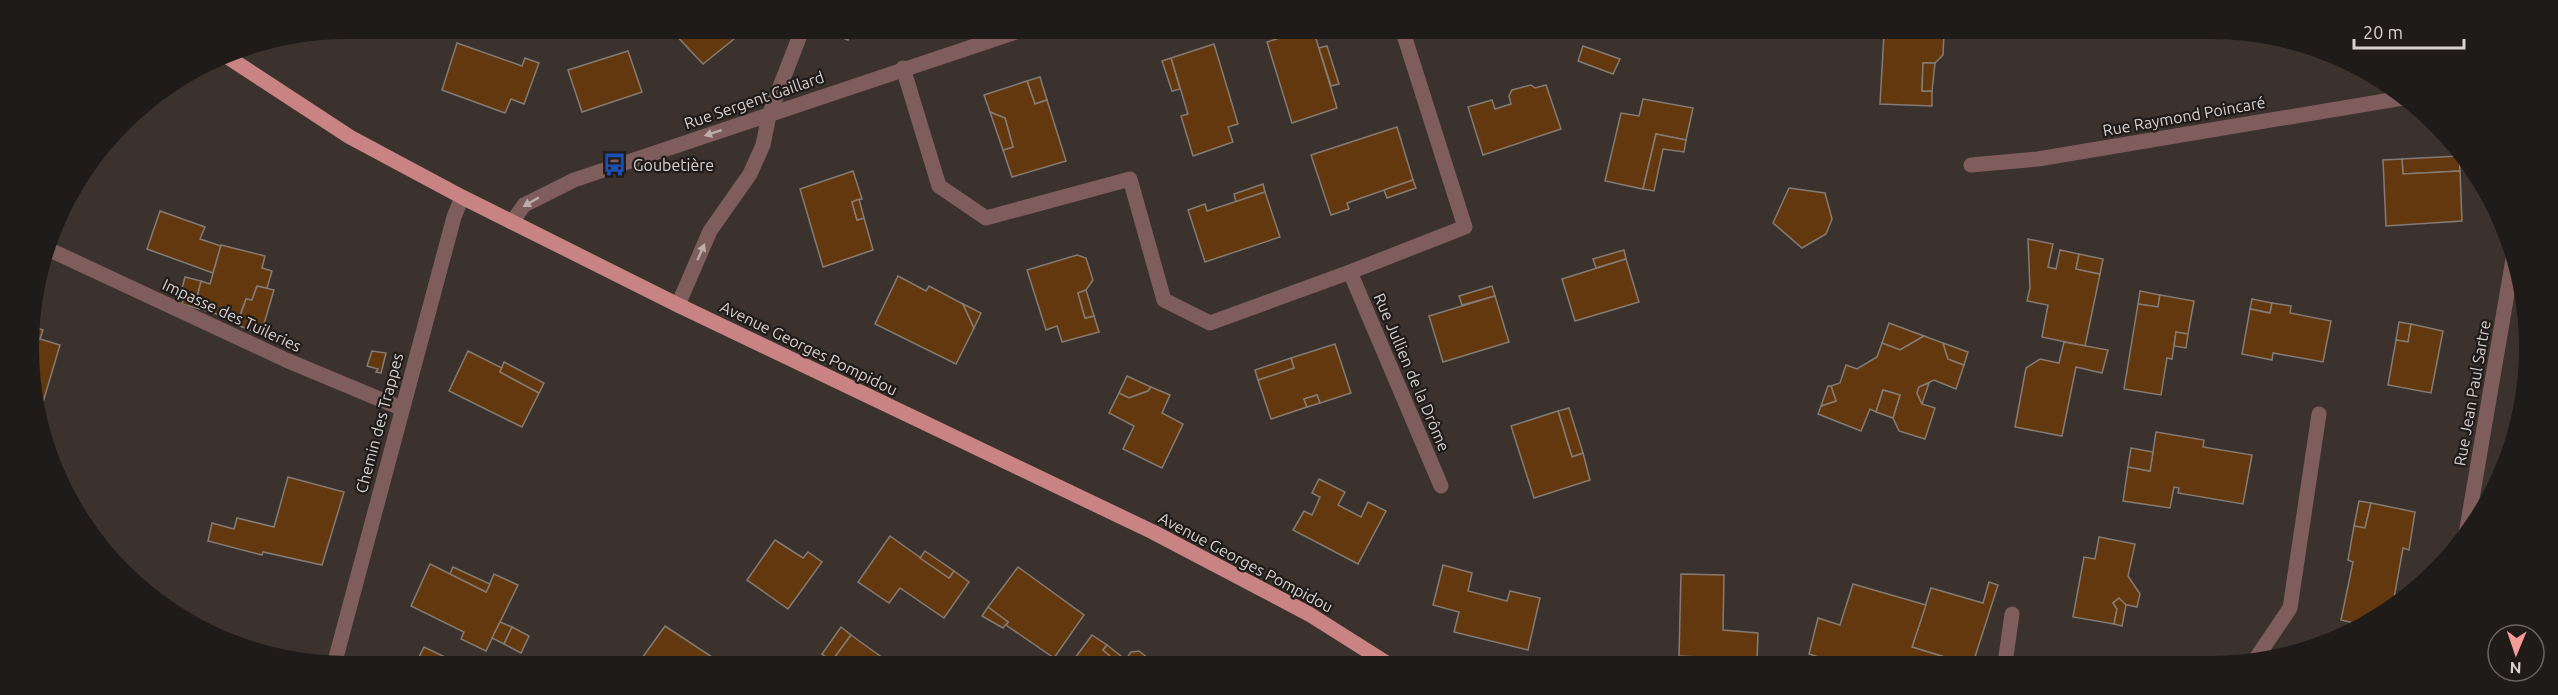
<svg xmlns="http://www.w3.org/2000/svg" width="2558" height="695" font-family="Ubuntu,sans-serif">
<rect width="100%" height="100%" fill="#3b322e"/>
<g fill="#64380f" stroke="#847b74" stroke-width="1.5">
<polygon points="671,30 745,30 703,64"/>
<polygon points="828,30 851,30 848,40 828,32"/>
<polygon points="1300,32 1314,32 1337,108 1292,123 1267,42"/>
<polygon points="1884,33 1944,34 1943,55 1935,63 1923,63 1922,91 1932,91 1932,106 1880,104"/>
<polygon points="2038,34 2087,34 2087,37 2038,38"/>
<polygon points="457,43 522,66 525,58 539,63 524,104 511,99 505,113 442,90"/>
<polygon points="1214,44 1238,124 1228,127 1233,142 1193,156 1181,116 1188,114 1171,58"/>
<polygon points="1327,46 1339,84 1331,86 1319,48"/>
<polygon points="1583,46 1620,59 1613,74 1578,61"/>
<polygon points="628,51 642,92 582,112 568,70"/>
<polygon points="1171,58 1180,89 1172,91 1162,61"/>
<polygon points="1923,63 1935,63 1932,91 1922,91"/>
<polygon points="1040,77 1047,100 1035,104 1027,81"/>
<polygon points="1027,81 1035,104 1047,100 1066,161 1012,177 1003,150 1013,147 1005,118 990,112 984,95"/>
<polygon points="1531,85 1535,88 1546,85 1561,129 1483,155 1468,107 1492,100 1495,109 1511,104 1509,96 1512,90"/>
<polygon points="1643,99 1693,108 1686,140 1656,134 1643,189 1605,181 1621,113 1639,116"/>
<polygon points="990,112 1005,118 1013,147 1003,150"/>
<polygon points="1397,127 1413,180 1347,203 1349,209 1331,215 1311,155"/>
<polygon points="1656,134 1686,140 1684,152 1663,149 1654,191 1643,189"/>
<polygon points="2459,156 2460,171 2403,174 2402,159"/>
<polygon points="2402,159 2403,174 2460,171 2462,221 2386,226 2383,160"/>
<polygon points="853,171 862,199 852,202 857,220 864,218 873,250 823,267 800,189"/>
<polygon points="1413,180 1416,188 1387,198 1384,190"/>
<polygon points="1263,184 1265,192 1236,202 1234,194"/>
<polygon points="1789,188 1825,193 1832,219 1826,234 1802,248 1773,223"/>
<polygon points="1265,192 1280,237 1205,262 1188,210 1205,204 1207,211"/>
<polygon points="859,199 864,218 857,220 852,202"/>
<polygon points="160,211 205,227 200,239 221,246 213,273 147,249"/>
<polygon points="2028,239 2053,244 2048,267 2056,269 2060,250 2079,254 2076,269 2100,274 2085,346 2042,337 2048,305 2027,301 2030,288"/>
<polygon points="221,245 265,256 262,268 272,271 267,288 257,286 252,300 246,299 238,320 182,304 184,297 196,300 201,281 210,284"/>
<polygon points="1624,250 1626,259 1596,268 1593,259"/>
<polygon points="2079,254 2103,259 2100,274 2076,269"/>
<polygon points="1077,255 1086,258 1093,280 1086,290 1078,293 1085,318 1094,316 1099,332 1062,342 1057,326 1046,330 1027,270"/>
<polygon points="1626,259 1639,302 1575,321 1562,279"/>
<polygon points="898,276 926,291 929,286 963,304 974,328 956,364 875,324"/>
<polygon points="185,277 201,281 196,300 180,296"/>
<polygon points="257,286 274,290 261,334 237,325 246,299 252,300"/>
<polygon points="1492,286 1495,296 1462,305 1459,296"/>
<polygon points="1086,290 1094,316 1085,318 1078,293"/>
<polygon points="2140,291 2160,295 2158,307 2138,304"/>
<polygon points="2160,295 2194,301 2188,334 2176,332 2172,359 2167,358 2161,395 2124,389 2138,304 2158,307"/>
<polygon points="1495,296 1509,342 1443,362 1429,316"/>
<polygon points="2252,299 2272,303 2270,313 2250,309"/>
<polygon points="2272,303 2291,306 2290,313 2331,321 2323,362 2273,353 2272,360 2242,354 2250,309 2270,313"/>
<polygon points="963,304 981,313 974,328"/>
<polygon points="2399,322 2411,324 2408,342 2396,340"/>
<polygon points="1889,323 1924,336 1900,350 1882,343"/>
<polygon points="2411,324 2443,331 2431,393 2388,385 2396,340 2408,342"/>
<polygon points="29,326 43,330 40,339 30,336"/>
<polygon points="2176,332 2188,334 2186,348 2174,346"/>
<polygon points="30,336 60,345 41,409 37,407"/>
<polygon points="1924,336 1943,343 1948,359 1964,365 1956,389 1934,380 1919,387 1917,393 1922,404 1935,408 1925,439 1899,431 1893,418 1900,395 1883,390 1876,412 1870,409 1861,431 1818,414 1821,406 1836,401 1831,386 1840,383 1846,365 1857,369 1877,357 1882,343 1900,350"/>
<polygon points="2064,342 2108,350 2102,373 2076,367 2062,436 2015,427 2026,368 2040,359 2059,363"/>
<polygon points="1943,343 1968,352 1964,365 1948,359"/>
<polygon points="1335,344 1351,393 1320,403 1317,395 1304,399 1307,407 1271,419 1258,380 1294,368 1291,358"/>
<polygon points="372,351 386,353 381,373 376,372 378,369 367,366"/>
<polygon points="468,351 502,368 500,372 539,393 522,427 449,391"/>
<polygon points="1291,358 1294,368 1258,380 1255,370"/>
<polygon points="504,362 544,383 539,393 500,372"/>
<polygon points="1127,376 1151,387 1148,391 1129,398 1119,393"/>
<polygon points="1929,383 1922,404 1917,393 1919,387"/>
<polygon points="1828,386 1831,386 1836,401 1821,406"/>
<polygon points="1151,387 1170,395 1162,413 1183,424 1162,468 1123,449 1134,426 1109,413 1119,393 1129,398 1148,391"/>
<polygon points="1883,390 1900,395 1893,418 1876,412"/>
<polygon points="1317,395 1320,403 1307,407 1304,399"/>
<polygon points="1569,408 1583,453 1572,457 1558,411"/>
<polygon points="1558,411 1572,457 1583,453 1590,480 1534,498 1511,426"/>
<polygon points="2156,432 2204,440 2203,447 2252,455 2243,504 2178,493 2179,488 2174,487 2170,508 2123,501 2128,467 2150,471"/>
<polygon points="2131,448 2153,452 2150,471 2128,467"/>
<polygon points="288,477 344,492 322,565 263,552 262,555 208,541 212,523 234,529 237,518 274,527"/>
<polygon points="1319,479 1345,492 1338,505 1361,517 1368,502 1386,511 1358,564 1293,530 1304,511 1312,515 1320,497 1312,493"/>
<polygon points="2359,501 2371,503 2365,528 2354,526"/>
<polygon points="2371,503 2415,512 2409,550 2403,548 2393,604 2389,607 2383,606 2382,612 2363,625 2341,620 2353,562 2348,560 2354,526 2365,528"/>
<polygon points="890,536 949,578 954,571 969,582 944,618 900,588 889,603 858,582"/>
<polygon points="2099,537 2135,544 2128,576 2140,594 2137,607 2123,604 2119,598 2113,603 2117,609 2114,624 2073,617 2084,557 2095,559"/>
<polygon points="775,540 803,558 808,552 822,562 788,609 747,580"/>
<polygon points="925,551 954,571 949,578 920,558"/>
<polygon points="430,564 486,592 494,574 518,585 486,651 461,639 464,632 411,606"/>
<polygon points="1443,565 1472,573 1468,591 1507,601 1510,591 1540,598 1528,650 1454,632 1459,612 1433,605"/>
<polygon points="453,567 490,584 486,592 450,574"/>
<polygon points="1018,567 1084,615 1054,658 1006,625 1008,622 988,607"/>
<polygon points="1681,574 1724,575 1723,630 1758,633 1757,660 1679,656"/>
<polygon points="1989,582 1998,585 1973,663 1964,663 1912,647 1931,588 1983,603"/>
<polygon points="1853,584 1926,605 1912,647 1964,663 1838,663 1809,654 1818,618 1840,625"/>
<polygon points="2119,598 2126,605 2122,626 2114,624 2117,609 2113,603"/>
<polygon points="988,607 1008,622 1003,628 982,616"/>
<polygon points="500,622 512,627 504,644 492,638"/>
<polygon points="665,626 718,661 640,661"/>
<polygon points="512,627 529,636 521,653 504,644"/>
<polygon points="841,627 851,635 832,661 822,654"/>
<polygon points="851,635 887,661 824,661 827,657 832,661"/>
<polygon points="1092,635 1107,645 1103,650 1117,662 1072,662"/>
<polygon points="1107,645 1126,660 1117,662 1103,650"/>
<polygon points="424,647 445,657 443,661 417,661"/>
<polygon points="1139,651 1153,662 1124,662 1131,652"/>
</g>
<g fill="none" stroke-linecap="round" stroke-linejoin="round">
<g stroke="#7f5d5c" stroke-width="15">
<polyline points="903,68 939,186 986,218 1130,179 1164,300 1210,323 1350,272 1465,227 1403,32"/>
<polyline points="1971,165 2038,159 2403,98"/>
<polyline points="512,222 524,205 574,180 1019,31"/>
<polyline points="50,250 286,360 401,408"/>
<polyline points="1350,272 1441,486"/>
<polyline points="678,305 710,231 750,174 763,145 769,115 802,30"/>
<polyline points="2466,534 2513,259"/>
<polyline points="335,661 454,217 462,197"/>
<polyline points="2005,663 2012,614"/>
<polyline points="2253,663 2290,608 2319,414"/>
</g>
<polyline stroke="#c88382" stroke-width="15" points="223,54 350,137 462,197 678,305 1153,532 1309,614 1385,662"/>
</g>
<defs><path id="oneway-solid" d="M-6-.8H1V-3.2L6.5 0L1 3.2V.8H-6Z" transform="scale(1.5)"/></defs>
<g fill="#bdaeac">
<use href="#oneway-solid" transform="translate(713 133) rotate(162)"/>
<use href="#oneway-solid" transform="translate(531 202) rotate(150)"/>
<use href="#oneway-solid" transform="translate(701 252) rotate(-66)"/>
</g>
<defs>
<symbol id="bus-bare" viewBox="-9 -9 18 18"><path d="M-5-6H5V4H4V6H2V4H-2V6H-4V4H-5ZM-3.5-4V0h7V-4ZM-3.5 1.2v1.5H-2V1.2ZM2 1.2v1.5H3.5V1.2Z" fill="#1a4fb4" stroke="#1f1b19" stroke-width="2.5" paint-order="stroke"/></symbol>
</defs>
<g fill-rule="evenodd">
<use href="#bus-bare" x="598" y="148" width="33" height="33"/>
</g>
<g text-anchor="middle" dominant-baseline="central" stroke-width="4.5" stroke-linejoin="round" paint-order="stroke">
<g font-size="16" fill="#d7d1cf" stroke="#1f1b19">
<text transform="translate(754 100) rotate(-19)">Rue Sergent Gaillard</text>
<text transform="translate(2184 116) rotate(-10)">Rue Raymond Poincaré</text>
<text transform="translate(232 315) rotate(25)">Impasse des Tuileries</text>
<text transform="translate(809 348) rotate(26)">Avenue Georges Pompidou</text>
<text transform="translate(1412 372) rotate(67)">Rue Jullien de la Drôme</text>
<text transform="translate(2472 393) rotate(-80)">Rue Jean Paul Sartre</text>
<text transform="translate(379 423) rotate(-75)">Chemin des Trappes</text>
<text transform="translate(1246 562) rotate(28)">Avenue Georges Pompidou</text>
</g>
<g font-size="16" fill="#d7d1cf" stroke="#1f1b19" text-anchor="start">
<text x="633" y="165">Goubetière</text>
</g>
</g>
<path d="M0 0H2558V695H0ZM347 39H2211A308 308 0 0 1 2519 347V348A308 308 0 0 1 2211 656H347A308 308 0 0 1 39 348V347A308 308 0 0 1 347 39Z" fill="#1f1b19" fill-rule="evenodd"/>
<g transform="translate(2516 653) rotate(182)"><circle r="28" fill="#1f1b19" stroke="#696462" stroke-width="1.5"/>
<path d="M0-4.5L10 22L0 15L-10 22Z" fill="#f59b98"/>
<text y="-9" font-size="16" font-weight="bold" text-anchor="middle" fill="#d7d1cf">N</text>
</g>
<path d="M2354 39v9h110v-9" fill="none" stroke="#d7d1cf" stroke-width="3"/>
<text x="2363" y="39" font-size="18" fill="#d7d1cf" stroke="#1f1b19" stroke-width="4.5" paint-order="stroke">20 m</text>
</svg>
